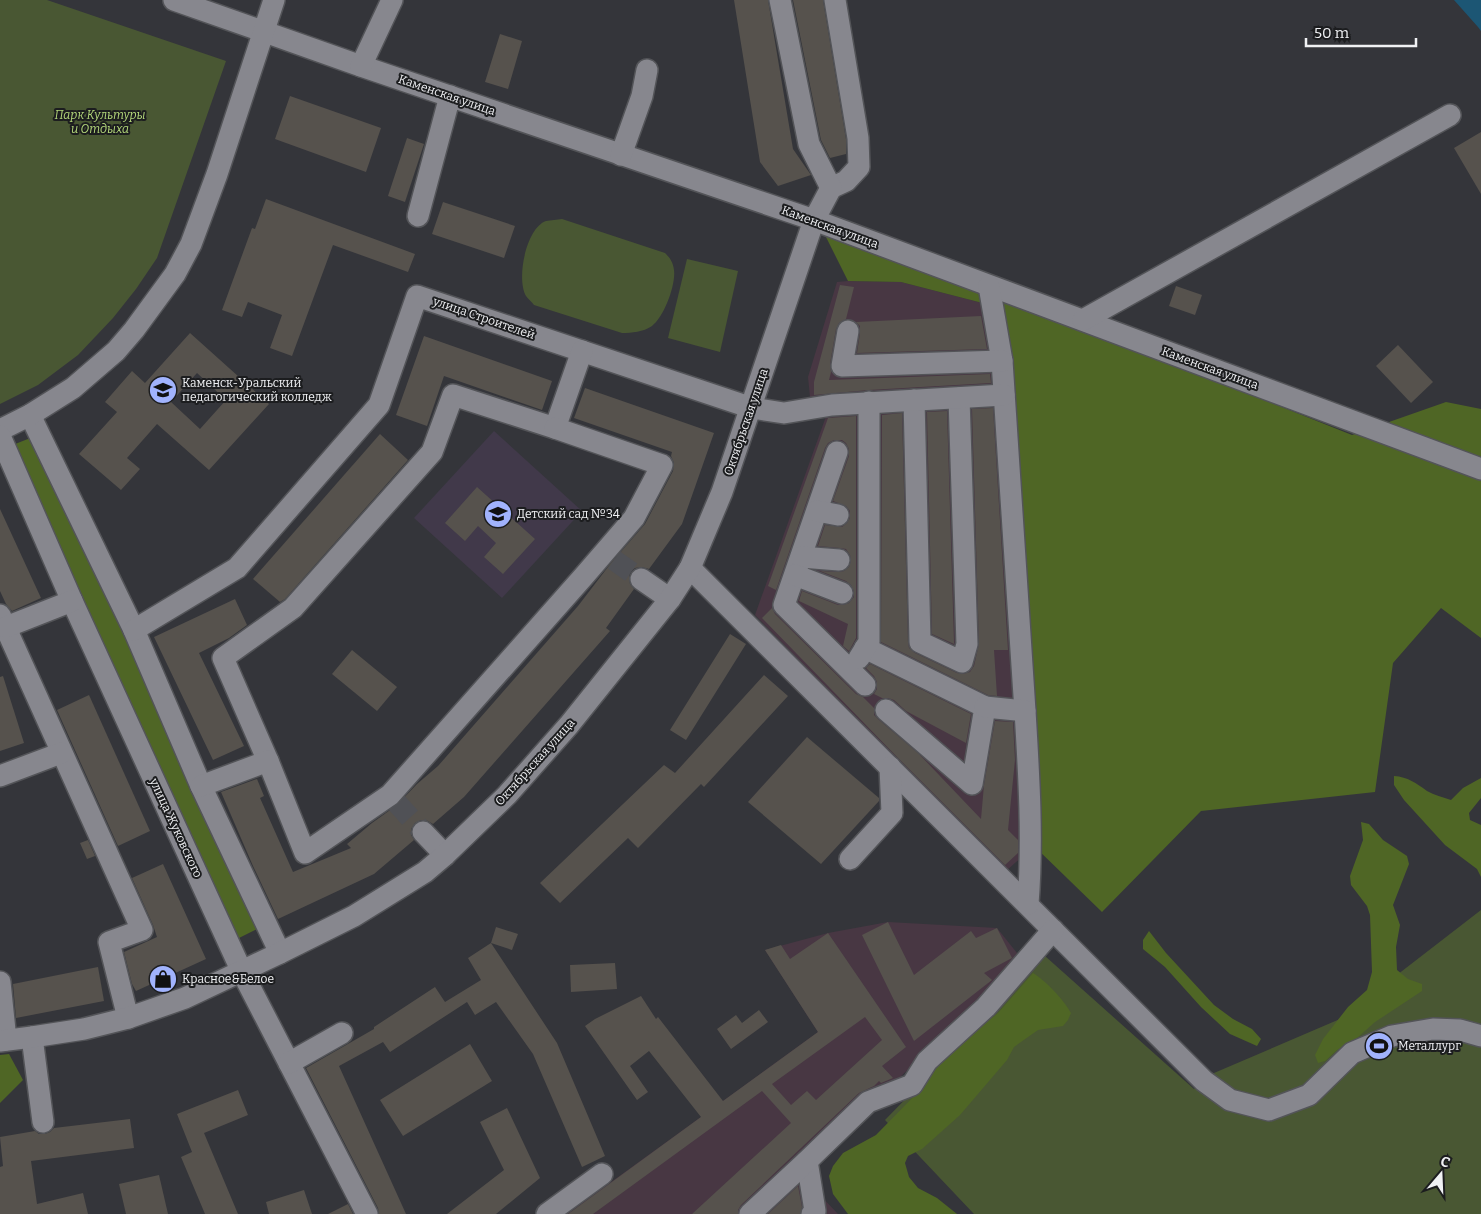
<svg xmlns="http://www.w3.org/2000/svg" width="1481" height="1214" font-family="Bitter,serif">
<rect width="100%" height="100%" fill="#34353a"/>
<g fill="#483743">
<polygon points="848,281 901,282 998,307 1034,846 1005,872 755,615 829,408 810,397 808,377 837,282"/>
<polygon points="888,922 997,928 1021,958 801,1175 838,1214 567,1214 818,1032 765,950 828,933"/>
</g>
<polygon fill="#41394a" points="494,431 582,511 502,598 414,518"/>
<g fill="#495733">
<polygon points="0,0 47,0 226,61 157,258 136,289 113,318 78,355 38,385 0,404"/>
<path d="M 562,219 L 665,253 C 670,258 673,262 674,270 C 676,285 664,317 652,326 C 643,332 632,333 622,333 L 534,305 C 532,302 528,299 526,296 C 516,279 526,228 546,221 C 551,220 557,220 562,219 Z"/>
<polygon points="687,259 738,271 720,352 668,338"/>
<polygon points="1481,910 1481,1214 974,1214 885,1120 1045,956 1194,1089 1214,1073 1340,1019"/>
</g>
<g fill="#4f6625">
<polygon points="823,231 1101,335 1352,435 1446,402 1481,409 1481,638 1441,608 1393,663 1375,792 1201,811 1102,912 1034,846 998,307 901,282 848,281"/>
<polygon points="33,437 261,927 239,938 10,446"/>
<path d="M 1394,776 C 1408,777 1416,783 1427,791 C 1434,795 1443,797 1451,800 L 1463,788 L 1481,778 L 1481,798 L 1469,813 L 1470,820 L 1481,825 L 1481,877 L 1477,869 L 1445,845 L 1404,800 L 1394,785 Z"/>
<polygon points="1361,822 1369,824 1383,840 1407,856 1409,864 1393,905 1400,925 1396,947 1397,970 1408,979 1422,984 1422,991 1375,1022 1357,1038 1337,1050 1325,1061 1318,1063 1315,1055 1323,1039 1348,1007 1367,990 1372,972 1370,915 1367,906 1351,885 1350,876 1363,840"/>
<polygon points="1149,931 1166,953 1214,1005 1233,1019 1252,1029 1261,1039 1257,1046 1230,1034 1201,1007 1165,967 1143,949 1143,940"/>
<path d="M 1033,973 C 1045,980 1064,1000 1071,1013 L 1068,1020 L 1063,1026 L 1038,1030 L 1014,1047 L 1007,1060 L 960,1115 L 922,1149 L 908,1156 L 905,1163 L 909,1177 L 918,1188 L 937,1198 L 957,1214 L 848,1214 L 833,1194 L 829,1176 L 833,1166 L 843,1153 L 876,1135 L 921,1089 L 941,1062 L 972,1034 L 998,1013 Z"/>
<polygon points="9,1054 23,1080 0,1103 0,1055"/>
</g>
<polygon fill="#1c5674" points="1454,0 1481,0 1481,31 1478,27"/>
<g fill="#56524d" fill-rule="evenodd">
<polygon points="734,0 768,0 793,149 811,175 778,186 760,162"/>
<polygon points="793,0 823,0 846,139 846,154 830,158 821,140"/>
<polygon points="500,34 522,41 508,89 485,82"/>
<polygon points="290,96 381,128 366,172 275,139"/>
<polygon points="1481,132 1481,194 1454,148"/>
<polygon points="407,138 424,144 405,202 388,196"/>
<polygon points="266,199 415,254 408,272 333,245 292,356 270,348 282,315 248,302 242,317 222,310 252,228 255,229"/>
<polygon points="443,202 515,226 504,258 432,234"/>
<polygon points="840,285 854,287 846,319 839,323 836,329 830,364 831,372 829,380 990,374 991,383 869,390 814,395 814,382"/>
<polygon points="1176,286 1202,295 1195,315 1169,306"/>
<polygon points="981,316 987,349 857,353 860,333 860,326 856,322"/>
<path d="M 190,333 L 269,404 L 209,470 L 157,424 L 127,458 L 140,469 L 121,490 L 79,454 L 117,412 L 105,402 L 132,371 L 145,383 ZM 197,373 L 226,400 L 200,429 L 171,402 Z"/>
<polygon points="424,336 552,381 542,410 444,376 427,426 396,415"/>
<polygon points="1398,345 1433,382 1411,403 1376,366"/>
<polygon points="585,388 714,433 682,524 649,569 642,567 635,568 630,572 629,578 630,584 634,589 606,628 610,631 464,797 433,824 426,820 421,820 415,823 411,829 411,835 414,840 374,874 278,919 253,866 221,792 257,779 264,796 260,798 293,872 351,848 347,844 372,823 397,805 417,784 438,766 578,606 611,563 645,524 673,471 674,463 671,456 672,452 574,418"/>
<polygon points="993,408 1008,650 994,650 997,696 988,695 881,642 882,415 902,413 908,642 909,648 915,653 957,673 963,674 970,672 974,666 979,644 972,409"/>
<polygon points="947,411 954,642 954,644 932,634 927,412"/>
<polygon points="856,416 856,638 849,651 843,646 848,624 799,601 802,591 838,605 843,605 849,603 854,597 854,591 851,585 846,581 820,571 838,572 844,571 849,567 851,561 850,555 846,549 840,548 818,546 825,525 842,527 847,523 850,518 850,511 846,506 833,501 849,456 849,449 846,443 842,440 834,440 828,443 825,448 776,590 768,586 828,418"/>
<polygon points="380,434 408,460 285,599 280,602 253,579"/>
<polygon points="477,487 535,539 503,574 484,557 496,543 478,526 465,541 445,523"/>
<polygon points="0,509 41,598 12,611 6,604 0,591"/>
<polygon points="235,599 247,625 229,638 199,653 244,746 213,760 154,637"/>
<polygon points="772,608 775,614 856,694 863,697 874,708 874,715 878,719 919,754 981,819 984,785 995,721 1013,722 1015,760 1008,830 1018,840 1018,853 1005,865 897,757 762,618"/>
<polygon points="730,634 746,644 686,740 670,730"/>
<polygon points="352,650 397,687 377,711 332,674"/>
<polygon points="870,664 971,714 966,743 906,711 894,700 888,698 882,698 874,694 877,689 877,682 874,676 866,668"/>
<polygon points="764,675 788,696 704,787 701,784 638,848 628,838 560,903 540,883 664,765 675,773"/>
<polygon points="3,676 24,743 0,751 0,677"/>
<polygon points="89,695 150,831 118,846 57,710"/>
<polygon points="807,737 879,798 879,801 821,864 748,802"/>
<polygon points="88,840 95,856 87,859 80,843"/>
<polygon points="163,864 206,959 136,991 132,984 124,952 157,937 153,925 132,878"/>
<polygon points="888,922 914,975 971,931 976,938 997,928 1012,958 984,973 992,980 914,1041 862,935"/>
<polygon points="496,927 518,934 512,950 491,943"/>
<path d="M 828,933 L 906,1047 L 882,1066 L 893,1078 L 881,1083 L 879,1081 L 874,1086 L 859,1093 L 741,1205 L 738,1210 L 738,1214 L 692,1214 L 791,1123 L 762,1091 L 593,1214 L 568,1214 L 701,1117 L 649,1051 L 630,1066 L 648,1092 L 637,1100 L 585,1026 L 595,1019 L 641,996 L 656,1019 L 658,1017 L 723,1101 L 818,1032 L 765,950 L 781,945 L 790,959 ZM 865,1017 L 882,1040 L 816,1100 L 807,1091 L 791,1105 L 772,1084 Z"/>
<polygon points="491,943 557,1043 605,1156 582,1167 533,1054 496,1002 475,1015 467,1002 390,1052 383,1042 339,1066 406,1214 379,1214 378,1208 306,1068 374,1029 374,1027 435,987 445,1002 481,980 468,958"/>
<polygon points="615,963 617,989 571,992 570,965"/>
<polygon points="98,967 104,1001 16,1018 13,984"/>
<polygon points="759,1010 768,1022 731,1049 717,1029 736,1015 742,1023"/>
<polygon points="470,1044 492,1081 403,1136 380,1100"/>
<polygon points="238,1090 248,1115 204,1133 238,1214 205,1214 181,1157 192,1152 177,1114"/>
<polygon points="507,1108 540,1178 496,1214 447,1214 504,1170 480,1122"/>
<polygon points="130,1119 134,1148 31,1161 37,1204 83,1193 88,1214 0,1214 0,1167 3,1166 0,1137 35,1131 39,1134 45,1134 50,1132 54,1128"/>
<polygon points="159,1175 168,1214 126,1214 119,1184"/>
<polygon points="798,1186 802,1207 800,1214 768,1214"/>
<polygon points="304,1190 312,1214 269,1214 266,1202"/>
<polygon points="348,1204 353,1214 328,1214"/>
</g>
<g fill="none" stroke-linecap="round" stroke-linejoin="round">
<g stroke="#505156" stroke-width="21" stroke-dasharray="21 11" stroke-linecap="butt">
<polyline points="614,560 641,579"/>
<polyline points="396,802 423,832"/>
</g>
<defs>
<g id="minor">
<polyline points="174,0 361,66 814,220 1481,469"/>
<polyline points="361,66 392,0"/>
<polyline points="621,155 642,96 647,70"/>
<polyline points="831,188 846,181 859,167 858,138 835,0"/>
<polyline points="418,216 450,96"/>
<polyline points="989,286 1002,361 1025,711"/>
<polyline points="1083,320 1450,115"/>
<polyline points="848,331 842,366 1002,361"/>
<polyline points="914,400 920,642 962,662 967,644 959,398"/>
<polyline points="30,415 134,630 201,786 280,953"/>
<polyline points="0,430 30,415 73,388 116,351 134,330 175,274 191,244 217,174 274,0"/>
<polyline points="0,436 72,601 242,972 367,1214"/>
<polyline points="837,452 784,605 865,685"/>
<polyline points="817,511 838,515"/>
<polyline points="801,557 839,560"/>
<polyline points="690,568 1204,1081 1230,1100 1269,1110 1309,1095 1352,1053 1392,1036 1433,1029 1460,1030 1481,1036"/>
<polyline points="795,575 842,593"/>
<polyline points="641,579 670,599"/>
<polyline points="0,615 142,930 109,942 128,1018"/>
<polyline points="6,627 72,601"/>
<polyline points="134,630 237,568 379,405 417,296 752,408 784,413 832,405 1004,395"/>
<polyline points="865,648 985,707 972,784 886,710"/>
<polyline points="859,658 869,642 869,402"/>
<path d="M 985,707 L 1025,711 C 1029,776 1033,840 1028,904"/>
<polyline points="268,761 223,658 293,608 432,452 453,395 555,428 582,351"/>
<polyline points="0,776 61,753"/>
<polyline points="201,786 268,761 305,853 390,795 584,576 634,518 662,465 555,428"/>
<polyline points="423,832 445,855"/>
<polyline points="850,859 892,813 890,767"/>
<polyline points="0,982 6,1040"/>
<polyline points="32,1037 43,1122"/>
<polyline points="0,1041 32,1037 84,1029 128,1018 185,998 280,953 354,916 425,872 445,855 507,795 569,725 670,599 690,568 722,492 814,220 831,188 809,144 780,0"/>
<polyline points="289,1063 342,1033"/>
<polyline points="807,1161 815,1211 812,1214"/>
<polyline points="547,1214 602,1174"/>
<polyline points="750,1214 807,1161 868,1102 912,1085 927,1061 986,1007 1053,930"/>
</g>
</defs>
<use href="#minor" stroke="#535458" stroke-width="24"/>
<use href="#minor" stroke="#87878e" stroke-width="21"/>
</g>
<defs>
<symbol id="university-disc" viewBox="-11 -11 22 22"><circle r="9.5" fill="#a1b3fd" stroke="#1c1d1f"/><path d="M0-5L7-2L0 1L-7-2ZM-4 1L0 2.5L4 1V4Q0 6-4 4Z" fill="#111"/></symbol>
<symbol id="school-disc" viewBox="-11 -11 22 22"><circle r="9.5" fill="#a1b3fd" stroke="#1c1d1f"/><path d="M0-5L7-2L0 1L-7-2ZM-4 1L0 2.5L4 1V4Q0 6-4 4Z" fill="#111"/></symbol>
<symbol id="shop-disc" viewBox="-11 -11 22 22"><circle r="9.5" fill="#a1b3fd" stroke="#1c1d1f"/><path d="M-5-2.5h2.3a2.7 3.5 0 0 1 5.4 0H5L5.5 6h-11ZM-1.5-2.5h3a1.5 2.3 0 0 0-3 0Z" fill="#111"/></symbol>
<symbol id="stadium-disc" viewBox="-11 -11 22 22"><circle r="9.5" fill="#a1b3fd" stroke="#1c1d1f"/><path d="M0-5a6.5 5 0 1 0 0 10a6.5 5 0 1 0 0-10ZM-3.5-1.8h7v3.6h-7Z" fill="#111"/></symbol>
</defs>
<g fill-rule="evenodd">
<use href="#university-disc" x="147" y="374" width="32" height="32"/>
<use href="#school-disc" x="482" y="498" width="32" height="32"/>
<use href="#shop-disc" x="147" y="963" width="32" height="32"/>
<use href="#stadium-disc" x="1363" y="1030" width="32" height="32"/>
</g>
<g text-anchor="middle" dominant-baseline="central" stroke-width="4" stroke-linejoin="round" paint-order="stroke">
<g font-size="12" fill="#f0f1f4" stroke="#1c1d1f">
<text transform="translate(447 95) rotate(19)">Каменская улица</text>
<text transform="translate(830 227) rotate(20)">Каменская улица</text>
<text transform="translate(484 318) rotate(19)">улица Строителей</text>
<text transform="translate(1210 368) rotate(20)">Каменская улица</text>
<text transform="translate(746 422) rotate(-71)">Октябрьская улица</text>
<text transform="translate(535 762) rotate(-48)">Октябрьская улица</text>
<text transform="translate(176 828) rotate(65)">улица Жуковского</text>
</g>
<g font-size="12" font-style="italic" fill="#b3d77a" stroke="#1c1d1f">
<text x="100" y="115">Парк Культуры<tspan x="100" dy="14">и Отдыха</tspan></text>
</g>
<g font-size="12" fill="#f0f1f4" stroke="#1c1d1f" text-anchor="start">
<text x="182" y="383">Каменск-Уральский<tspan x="182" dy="14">педагогический колледж</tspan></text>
<text x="517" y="514">Детский сад №34</text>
<text x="182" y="979">Красное&amp;Белое</text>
<text x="1398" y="1046">Металлург</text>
</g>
</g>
<g transform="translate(1441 1174) rotate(19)" stroke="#1c1d1f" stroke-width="4" paint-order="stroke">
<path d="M0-4L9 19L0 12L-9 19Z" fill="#f0f1f4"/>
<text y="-8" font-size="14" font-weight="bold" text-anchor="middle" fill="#f0f1f4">С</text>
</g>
<path d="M1306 38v8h110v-8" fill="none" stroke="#f0f1f4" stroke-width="2.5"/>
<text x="1314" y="38" font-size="15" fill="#f0f1f4" stroke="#1c1d1f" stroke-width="4" paint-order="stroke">50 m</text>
</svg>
